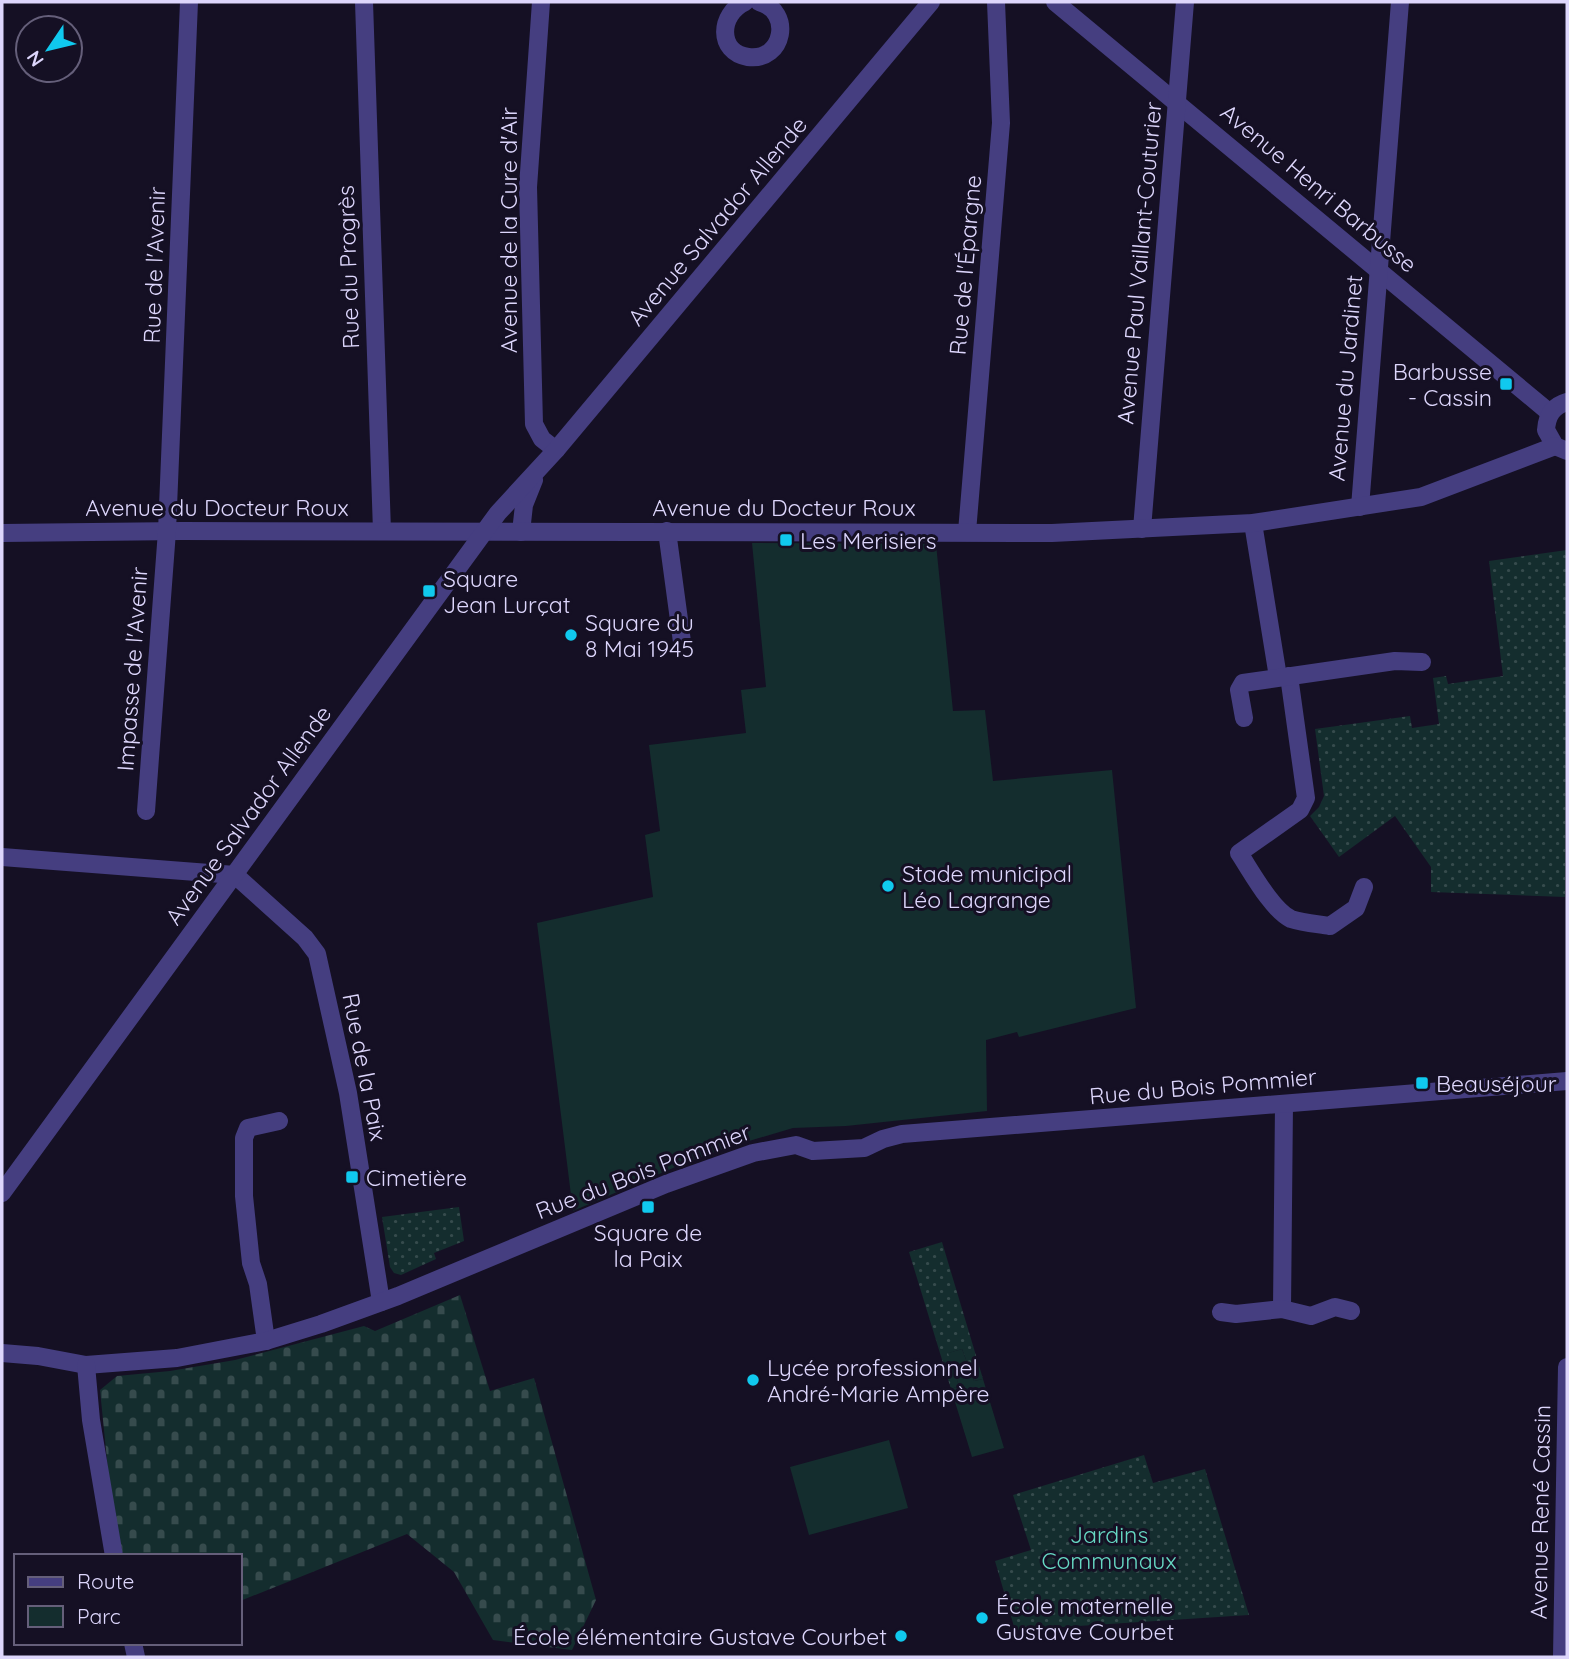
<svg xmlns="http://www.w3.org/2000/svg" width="1569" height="1659" font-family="Quicksand,sans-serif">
<defs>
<pattern id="green-dots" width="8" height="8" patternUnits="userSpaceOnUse" patternTransform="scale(1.75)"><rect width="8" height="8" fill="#142d2e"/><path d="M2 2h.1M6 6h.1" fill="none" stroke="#364b4d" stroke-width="1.8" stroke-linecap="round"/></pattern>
<pattern id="cemetery-stones" width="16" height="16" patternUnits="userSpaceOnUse" patternTransform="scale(1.75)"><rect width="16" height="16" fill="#142d2e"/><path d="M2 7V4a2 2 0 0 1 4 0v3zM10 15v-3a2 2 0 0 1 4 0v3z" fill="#364b4d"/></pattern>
</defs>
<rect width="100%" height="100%" fill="#151024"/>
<g fill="url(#green-dots)">
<polygon points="1567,550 1565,897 1431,892 1431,867 1395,816 1339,857 1310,816 1319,807 1324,796 1315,729 1410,716 1412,728 1439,724 1433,678 1446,676 1448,684 1503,676 1489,561"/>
<polygon points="459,1207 464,1241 434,1253 436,1259 401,1275 394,1273 390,1267 382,1217"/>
<polygon points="942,1242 983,1379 974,1381 962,1349 949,1353 959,1386 951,1389 909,1252"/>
<polygon points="1144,1455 1153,1483 1205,1469 1249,1615 1015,1630 995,1561 1031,1550 1013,1495"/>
</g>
<polygon fill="url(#cemetery-stones)" points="460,1295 490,1391 534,1378 596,1600 572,1650 493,1640 454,1572 407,1534 240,1601 240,1556 123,1556 110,1490 100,1390 117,1376 170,1371 235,1360 364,1326 375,1331"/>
<g fill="#142d2e">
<polygon points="752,543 936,544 953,711 985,710 993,781 1112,770 1136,1008 1019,1037 1017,1032 986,1040 987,1111 846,1126 793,1128 729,1147 680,1165 573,1211 537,923 653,897 645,835 660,831 649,745 746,733 741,690 766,687"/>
<polygon points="962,1349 974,1381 983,1379 1004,1448 972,1457 951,1389 959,1386 948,1353"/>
<polygon points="889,1440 908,1508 809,1535 790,1467"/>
</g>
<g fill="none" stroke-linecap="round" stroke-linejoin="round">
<g stroke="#453e80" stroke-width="18">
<polyline points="364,2 382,531"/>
<polyline points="541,2 528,187 534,424 542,439 556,450"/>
<path d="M 745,2 C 719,14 717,52 748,57 C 784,62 793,11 759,2"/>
<polyline points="1055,2 1550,413"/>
<path d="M 1567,402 C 1553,406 1547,415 1546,430 L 1555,446 L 1567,451"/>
<polyline points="1360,507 1400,2"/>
<polyline points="1253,523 1278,677"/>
<polyline points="1142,529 1185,2"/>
<polyline points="667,531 682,642"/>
<polyline points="521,532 524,505 534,480"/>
<polyline points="967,532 1001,123 996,2"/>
<polyline points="2,533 182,531 1052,533 1253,523 1421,497 1555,446"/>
<path d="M 1289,676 L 1306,798 L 1300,810 L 1239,853 C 1251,871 1272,910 1291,919 C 1303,923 1318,924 1330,926 L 1356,908 L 1364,887"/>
<polyline points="1244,718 1239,690 1243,683 1395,661 1422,662"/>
<polyline points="146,811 167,531 189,2"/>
<polyline points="2,857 235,875"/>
<polyline points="235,875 305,938 317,954 348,1093 381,1302"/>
<polyline points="2,1193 498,513 556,450 931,2"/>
<polyline points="1282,1309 1284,1104"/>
<polyline points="1221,1312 1236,1314 1282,1309 1311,1316 1335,1307 1351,1311"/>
<polyline points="266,1341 258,1284 251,1263 244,1196 244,1138 248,1128 279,1121"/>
<polyline points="2,1353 38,1356 86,1365 177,1358 266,1341 321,1324 398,1296 666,1184 753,1153 796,1145 813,1151 864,1148 883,1139 902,1134 1567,1081"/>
<polyline points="86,1365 91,1420 114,1556"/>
<polyline points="133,1643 136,1657"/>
<polyline points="1562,1657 1567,1367"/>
</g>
</g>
<g fill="#10c9ee" stroke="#151024" stroke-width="2.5">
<rect x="1499" y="377" width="14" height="14" rx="3.5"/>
<rect x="779" y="533" width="14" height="14" rx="3.5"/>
<rect x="422" y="584" width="14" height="14" rx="3.5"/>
<circle cx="571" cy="635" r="7"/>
<circle cx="888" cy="886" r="7"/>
<rect x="1415" y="1076" width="14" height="14" rx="3.5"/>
<rect x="345" y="1170" width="14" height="14" rx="3.5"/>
<rect x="641" y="1200" width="14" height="14" rx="3.5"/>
<circle cx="753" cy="1380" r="7"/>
<circle cx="982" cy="1618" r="7"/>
<circle cx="901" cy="1636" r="7"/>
</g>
<g text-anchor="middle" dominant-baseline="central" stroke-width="6" stroke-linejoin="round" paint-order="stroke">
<g font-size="23" fill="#ddd6fc" stroke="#151024">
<text transform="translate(1319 188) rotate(40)">Avenue Henri Barbusse</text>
<text transform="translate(717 221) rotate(-50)">Avenue Salvador Allende</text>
<text transform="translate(508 230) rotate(-90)">Avenue de la Cure d'Air</text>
<text transform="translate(1139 263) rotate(-85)">Avenue Paul Vaillant-Couturier</text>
<text transform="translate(154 265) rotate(-88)">Rue de l'Avenir</text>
<text transform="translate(965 265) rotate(-85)">Rue de l'Épargne</text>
<text transform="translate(348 267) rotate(-92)">Rue du Progrès</text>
<text transform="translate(1345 378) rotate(-85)">Avenue du Jardinet</text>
<text x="217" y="507">Avenue du Docteur Roux</text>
<text x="784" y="507">Avenue du Docteur Roux</text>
<text transform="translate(132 669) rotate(-86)">Impasse de l'Avenir</text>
<text transform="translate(248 815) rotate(-54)">Avenue Salvador Allende</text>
<text transform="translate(365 1067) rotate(79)">Rue de la Paix</text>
<text transform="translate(1203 1086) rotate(-5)">Rue du Bois Pommier</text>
<text transform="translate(643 1171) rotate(-21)">Rue du Bois Pommier</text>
<text transform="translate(1540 1512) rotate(-89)">Avenue René Cassin</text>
</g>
<g font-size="23" fill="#ddd6fc" stroke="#151024" text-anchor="start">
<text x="1492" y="371" text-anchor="end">Barbusse<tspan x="1492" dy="26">- Cassin</tspan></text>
<text x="800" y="540">Les Merisiers</text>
<text x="443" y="578">Square<tspan x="443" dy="26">Jean Lurçat</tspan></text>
<text x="585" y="622">Square du<tspan x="585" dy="26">8 Mai 1945</tspan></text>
<text x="902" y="873">Stade municipal<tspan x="902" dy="26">Léo Lagrange</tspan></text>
<text x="1436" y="1083">Beauséjour</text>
<text x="366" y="1177">Cimetière</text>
<text x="648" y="1232" text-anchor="middle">Square de<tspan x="648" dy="26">la Paix</tspan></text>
<text x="767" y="1367">Lycée professionnel<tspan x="767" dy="26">André-Marie Ampère</tspan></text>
<text x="996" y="1605">École maternelle<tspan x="996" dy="26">Gustave Courbet</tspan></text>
<text x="887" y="1636" text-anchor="end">École élémentaire Gustave Courbet</text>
</g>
<g font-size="23" fill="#66d8c3" stroke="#151024">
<text x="1109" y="1534">Jardins<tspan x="1109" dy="26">Communaux</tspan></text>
</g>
</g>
<rect width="1569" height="1659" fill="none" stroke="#ddd6fc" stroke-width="7"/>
<rect x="14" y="1554" width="228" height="91" fill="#151024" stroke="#655f7a" stroke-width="2"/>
<rect x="28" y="1577" width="35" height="10" fill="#453e80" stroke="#655f7a" stroke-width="2"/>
<text x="77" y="1589" font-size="21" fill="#ddd6fc">Route</text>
<rect x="28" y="1606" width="35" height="21" fill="#142d2e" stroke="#655f7a" stroke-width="2"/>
<text x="77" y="1624" font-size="21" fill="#ddd6fc">Parc</text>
<g transform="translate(49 49) rotate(235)"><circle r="33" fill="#151024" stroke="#655f7a" stroke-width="2"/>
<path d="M0-5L12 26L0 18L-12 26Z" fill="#10c9ee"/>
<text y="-10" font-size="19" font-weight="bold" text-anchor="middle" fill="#ddd6fc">N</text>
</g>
</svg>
